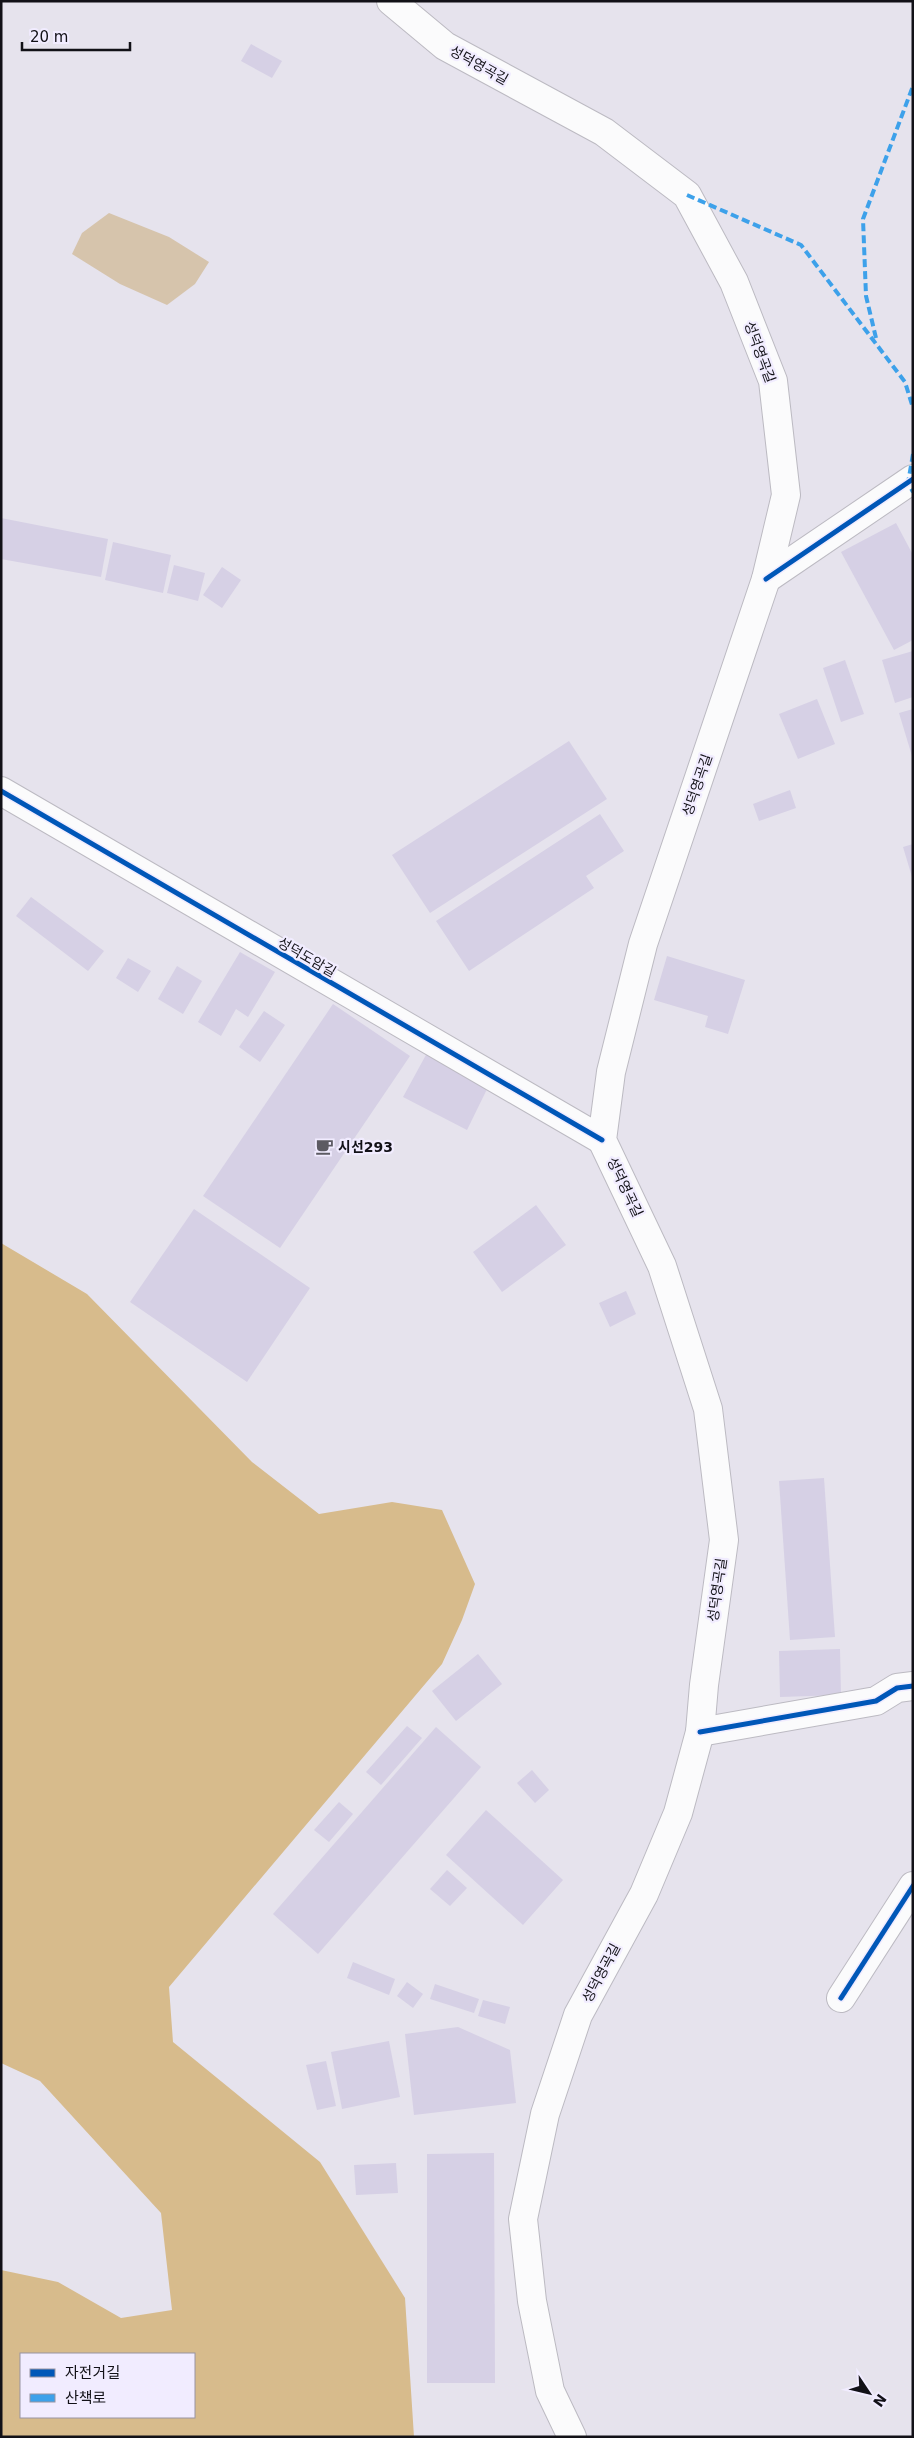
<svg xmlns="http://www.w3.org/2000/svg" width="914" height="2438" font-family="'DejaVu Sans','Noto Sans KR',sans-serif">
<rect width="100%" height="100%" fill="#e6e3ed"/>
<polygon fill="#d6c4ac" points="109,213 169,237 209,262 195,284 167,305 120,284 72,254 82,233"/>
<path fill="#d7bb8c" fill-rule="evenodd" d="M 1,1243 L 87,1294 L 252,1462 L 319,1514 L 392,1502 L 442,1510 L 475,1584 L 462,1620 L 442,1664 L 169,1987 L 173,2042 L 320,2162 L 405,2298 L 414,2437 L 1,2437 L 1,2270 L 58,2282 L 121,2318 L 172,2310 L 161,2213 L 40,2081 L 1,2063 ZM 21,2354 L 194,2354 L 194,2417 L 21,2417 Z"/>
<g fill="#d6d0e5">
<polygon points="251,44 282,61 272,78 241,61"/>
<polygon points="1,518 108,539 101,577 1,559"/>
<polygon points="896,523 913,555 913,640 894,650 841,552"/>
<polygon points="113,542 171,555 163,593 105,580"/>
<polygon points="174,565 205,573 198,601 167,593"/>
<polygon points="222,567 241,580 222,608 203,595"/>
<polygon points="913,651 913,697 895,703 882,660"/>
<polygon points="845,660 864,714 841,722 823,668"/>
<polygon points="817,699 835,744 798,759 779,714"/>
<polygon points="913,709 913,756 912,756 899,713"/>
<polygon points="569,741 607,799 430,913 392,855"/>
<polygon points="790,790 796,808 759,821 753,804"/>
<polygon points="600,814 624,851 586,876 594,888 469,971 436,921"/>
<polygon points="913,844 913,877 912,877 903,847"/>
<polygon points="31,897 104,951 88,971 16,916"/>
<polygon points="240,952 275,972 248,1017 236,1009 221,1036 198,1022"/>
<polygon points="667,956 745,980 728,1034 705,1027 708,1016 654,1000"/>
<polygon points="128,958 151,971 138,992 116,978"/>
<polygon points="177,966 202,981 183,1014 158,999"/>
<polygon points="333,1004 410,1056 280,1248 203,1196"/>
<polygon points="264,1011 285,1025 260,1062 239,1047"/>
<polygon points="427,1053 489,1085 467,1130 403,1097"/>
<polygon points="536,1205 566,1245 502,1292 473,1252"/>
<polygon points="194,1209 310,1288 247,1382 130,1302"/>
<polygon points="626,1291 636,1314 610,1327 599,1303"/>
<polygon points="824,1478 835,1637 790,1640 779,1481"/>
<polygon points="840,1649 841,1695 780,1697 779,1651"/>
<polygon points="478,1654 502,1684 456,1721 432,1691"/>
<polygon points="407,1726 422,1738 381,1785 366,1772"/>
<polygon points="436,1727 481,1767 318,1954 273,1914"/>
<polygon points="532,1770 549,1790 535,1803 517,1783"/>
<polygon points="339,1802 353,1814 329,1842 314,1830"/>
<polygon points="486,1810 563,1880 523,1925 446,1855"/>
<polygon points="447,1870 467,1888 450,1906 430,1889"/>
<polygon points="353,1962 395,1979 389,1995 347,1978"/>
<polygon points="407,1982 423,1994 413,2008 397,1996"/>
<polygon points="435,1984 479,1999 474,2013 430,1999"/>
<polygon points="483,2000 510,2007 505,2024 478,2016"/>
<polygon points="458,2027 510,2050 516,2103 414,2115 405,2034"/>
<polygon points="389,2041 400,2097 342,2109 331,2052"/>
<polygon points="326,2061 336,2106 317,2110 306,2065"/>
<polygon points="494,2153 495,2383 427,2383 427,2154"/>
<polygon points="396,2163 398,2193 356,2195 354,2165"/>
</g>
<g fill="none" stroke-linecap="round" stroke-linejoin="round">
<defs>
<g id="street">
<polyline points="766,579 913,479"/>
<polyline points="1,791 602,1140"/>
<polyline points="700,1732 876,1701 897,1688 913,1686"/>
<polyline points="841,1998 913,1886"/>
</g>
<polyline id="secondary" points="391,1 445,46 604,132 687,195 734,282 773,381 786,495 766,579 643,944 611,1072 602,1140 662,1266 708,1409 724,1540 704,1685 700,1732 678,1813 644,1894 578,2015 545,2114 523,2219 532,2301 550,2391 572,2437"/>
</defs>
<use href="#street" stroke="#bcbac2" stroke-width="30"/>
<use href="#secondary" stroke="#bcbac2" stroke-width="30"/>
<use href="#street" stroke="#fbfbfc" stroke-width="28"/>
<use href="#secondary" stroke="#fbfbfc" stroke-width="28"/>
<g stroke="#3da1ea" stroke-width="4" stroke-dasharray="8 4" stroke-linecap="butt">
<polyline points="687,195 801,245 905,382 913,408"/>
<polyline points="876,338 866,296 863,219 913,86"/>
<polyline points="913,454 908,483 913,492"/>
</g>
<defs>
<g id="cycleway">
<polyline points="766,579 913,479"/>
<polyline points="1,791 602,1140"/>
<polyline points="700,1732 876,1701 897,1688 913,1686"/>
<polyline points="841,1998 913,1886"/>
</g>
</defs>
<use href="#cycleway" stroke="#f1ecff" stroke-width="8"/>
<use href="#cycleway" stroke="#0057b8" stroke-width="5"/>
</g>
<defs>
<symbol id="cafe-bare" viewBox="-9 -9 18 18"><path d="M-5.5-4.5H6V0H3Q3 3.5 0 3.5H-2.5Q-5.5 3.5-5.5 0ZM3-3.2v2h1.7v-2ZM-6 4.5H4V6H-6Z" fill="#5c5a62" stroke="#f1ecff" stroke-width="2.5" paint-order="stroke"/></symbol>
</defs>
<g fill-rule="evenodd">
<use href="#cafe-bare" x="312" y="1134" width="25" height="25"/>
</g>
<g text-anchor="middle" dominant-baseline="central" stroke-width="4.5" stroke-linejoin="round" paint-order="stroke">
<g font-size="14" fill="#121117" stroke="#f1ecff">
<text transform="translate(479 65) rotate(29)">성덕영곡길</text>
<text transform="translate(760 352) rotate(70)">성덕영곡길</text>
<text transform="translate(697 785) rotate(-71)">성덕영곡길</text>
<text transform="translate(307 957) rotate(30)">성덕도암길</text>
<text transform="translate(625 1187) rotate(65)">성덕영곡길</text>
<text transform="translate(717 1590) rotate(-82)">성덕영곡길</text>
<text transform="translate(601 1973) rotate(-62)">성덕영곡길</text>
</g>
<g font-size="14" font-weight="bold" fill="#121117" stroke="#f1ecff" text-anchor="start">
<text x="338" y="1147">시선293</text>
</g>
</g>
<rect width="914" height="2438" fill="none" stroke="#121117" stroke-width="5"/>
<rect x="20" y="2353" width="175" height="65" fill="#f1ecff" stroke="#9894a2"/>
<rect x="30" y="2369" width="25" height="8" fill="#0057b8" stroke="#9894a2"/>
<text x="65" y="2378" font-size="15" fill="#121117">자전거길</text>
<rect x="30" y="2394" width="25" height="8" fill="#3da1ea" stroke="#9894a2"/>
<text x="65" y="2403" font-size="15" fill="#121117">산책로</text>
<g transform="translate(869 2393) rotate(125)" stroke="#f1ecff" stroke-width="4" paint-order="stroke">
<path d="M0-4L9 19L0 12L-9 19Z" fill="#121117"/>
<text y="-8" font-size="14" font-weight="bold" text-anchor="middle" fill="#121117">N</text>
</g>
<path d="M22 42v8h108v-8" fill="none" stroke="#121117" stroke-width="2.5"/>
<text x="30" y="42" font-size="15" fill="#121117" stroke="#f1ecff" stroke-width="4" paint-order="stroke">20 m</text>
</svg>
